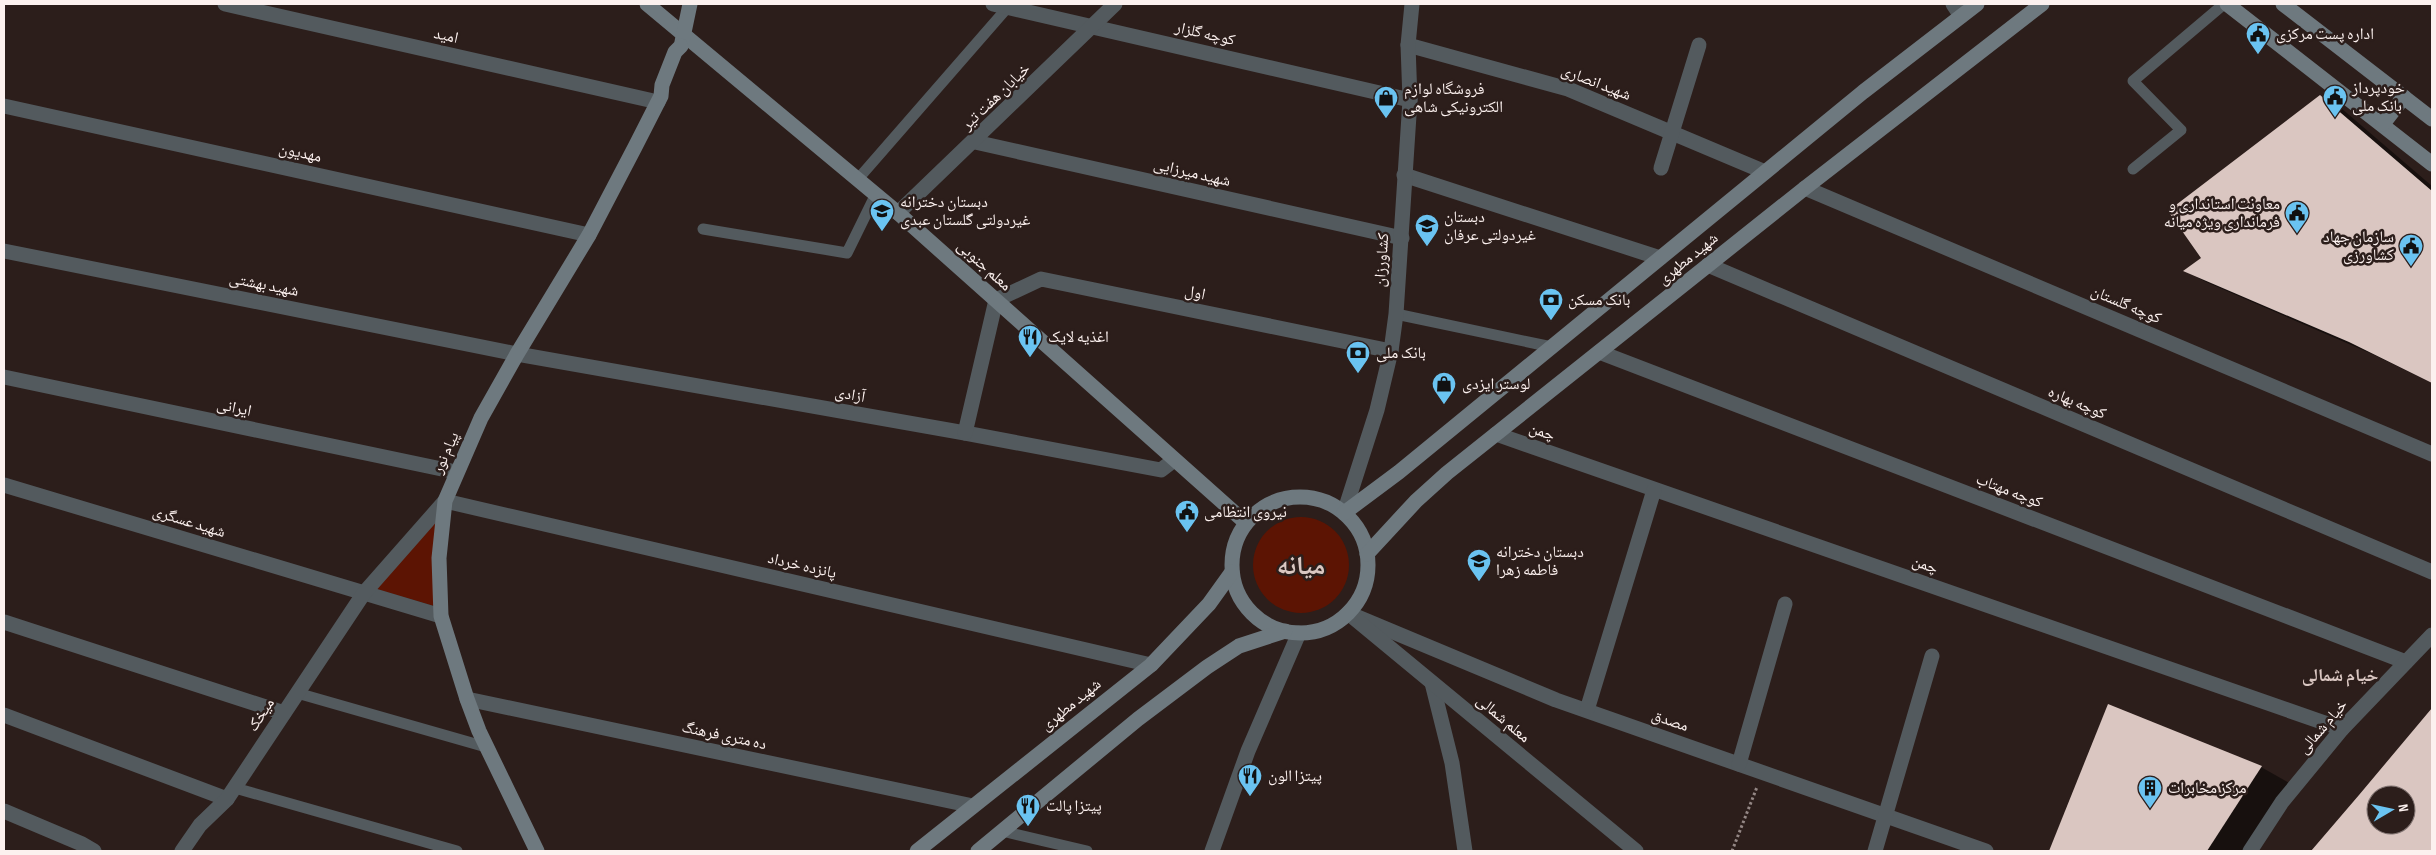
<svg xmlns="http://www.w3.org/2000/svg" width="2436" height="855" font-family="'Sofia Sans Condensed','Noto Naskh Arabic',sans-serif">
<rect width="100%" height="100%" fill="#2c1e1b"/>
<g fill="#5c1403">
<circle cx="1301" cy="565" r="48"/>
<polygon points="437,520 434,606 376,589"/>
</g>
<g fill="#0007" fill-rule="evenodd">
<polygon points="2320,96 2341,108 2432,186 2432,383 2372,354 2206,282 2185,271 2203,258"/>
<polygon points="2109,706 2261,767 2291,784 2248,851 2050,851"/>
<path d="M 2432,710 L 2432,851 L 2312,851 ZM 2376,795 L 2406,795 L 2406,825 L 2376,825 Z"/>
</g>
<g fill="#dac6c1" fill-rule="evenodd">
<polygon points="2320,95 2432,191 2432,383 2349,342 2183,271 2201,258 2168,211"/>
<polygon points="2108,704 2262,766 2207,851 2049,851"/>
<path d="M 2432,708 L 2432,851 L 2311,851 L 2359,795 ZM 2376,795 L 2406,795 L 2406,825 L 2376,825 Z"/>
</g>
<g fill="none" stroke-linecap="round" stroke-linejoin="round">
<polyline stroke="#948785" stroke-width="3" stroke-dasharray="2.5 2.5" stroke-linecap="butt" points="1732,851 1757,787"/>
<g stroke="#535a5e" stroke-width="11">
<polyline points="2133,169 2181,130 2133,81 2224,4"/>
<polyline points="858,179 1008,7"/>
<polyline points="703,229 847,253 876,194"/>
<polyline points="1396,314 1552,347"/>
<polyline points="297,693 486,747"/>
<polyline points="235,788 457,851"/>
<polyline points="1002,831 1087,851"/>
</g>
<g stroke="#535a5e" stroke-width="15">
<polyline points="225,4 658,102"/>
<polyline points="993,4 1410,100"/>
<polyline points="1953,4 1961,16"/>
<polyline points="1408,45 1568,89 1765,172"/>
<polyline points="4,106 589,235"/>
<polyline points="975,142 1402,238"/>
<polyline points="1661,168 1699,45"/>
<polyline points="1404,175 1660,258"/>
<polyline points="1805,188 2432,454"/>
<polyline points="898,213 1115,4"/>
<polyline points="4,251 517,354 965,433 1161,470 1174,460"/>
<polyline points="1708,265 2432,572"/>
<polyline points="1599,352 2406,662"/>
<polyline points="4,377 456,472"/>
<polyline points="965,433 996,300 1041,279 1391,351"/>
<polyline points="1496,434 2342,729"/>
<polyline points="4,485 441,616"/>
<polyline points="1355,616 1556,700 1986,851"/>
<polyline points="4,622 284,713"/>
<polyline points="1432,683 1452,763 1465,851"/>
<polyline points="467,699 973,806"/>
<polyline points="1587,710 1654,490"/>
<polyline points="4,715 227,799"/>
<polyline points="1739,764 1785,604"/>
<polyline points="4,811 82,844 94,851"/>
<polyline points="182,851 200,825 227,799 364,593 445,501 1151,665"/>
<polyline points="1212,851 1248,751 1299,633"/>
<polyline points="1875,851 1932,656"/>
</g>
<g stroke="#535a5e" stroke-width="15">
<polyline points="1344,513 1377,410 1391,351 1396,314 1410,100 1408,45 1412,4"/>
<polyline points="1348,613 1636,851"/>
<polyline points="2250,851 2282,802 2342,729 2432,635"/>
</g>
<g stroke="#6e797f" stroke-width="15">
<polyline points="647,4 898,213 1246,523"/>
<polyline points="2227,4 2432,164"/>
<polyline points="2283,4 2432,119"/>
<polyline points="682,42 690,4"/>
<polyline points="2383,124 2404,97"/>
<circle cx="1300" cy="565" r="68"/>
<polyline points="1344,513 1399,472 1863,92 1977,4"/>
<polyline points="1367,554 1416,501 1447,473 1805,188 2042,4"/>
<polyline points="537,851 479,731 467,699 441,616 439,558 445,501 481,418 517,354 589,235 635,147 661,96 662,85 675,52 681,46"/>
<polyline points="917,851 1151,665 1209,604 1232,572"/>
<polyline points="978,851 1138,719 1207,667 1239,646 1285,631"/>
</g>
</g>
<defs>
<symbol id="civic-pin" viewBox="-11 -11 22 30"><path d="M0 17L-7.5 6A9.5 9.5 0 1 1 7.5 6Z" fill="#6ac3f1" stroke="#2c1e1b"/><path d="M-.6-6.5H3V-4.5H.6V-3L4-1V1h2V6H-6V1h2V-1L-.6-3ZM-1.2 2.5V6h2.4V2.5Z" fill="#111"/></symbol>
<symbol id="shop-pin" viewBox="-11 -11 22 30"><path d="M0 17L-7.5 6A9.5 9.5 0 1 1 7.5 6Z" fill="#6ac3f1" stroke="#2c1e1b"/><path d="M-5-2.5h2.3a2.7 3.5 0 0 1 5.4 0H5L5.5 6h-11ZM-1.5-2.5h3a1.5 2.3 0 0 0-3 0Z" fill="#111"/></symbol>
<symbol id="school-pin" viewBox="-11 -11 22 30"><path d="M0 17L-7.5 6A9.5 9.5 0 1 1 7.5 6Z" fill="#6ac3f1" stroke="#2c1e1b"/><path d="M0-5L7-2L0 1L-7-2ZM-4 1L0 2.5L4 1V4Q0 6-4 4Z" fill="#111"/></symbol>
<symbol id="bank-pin" viewBox="-11 -11 22 30"><path d="M0 17L-7.5 6A9.5 9.5 0 1 1 7.5 6Z" fill="#6ac3f1" stroke="#2c1e1b"/><path d="M-6-4H6V4H-6ZM0-2.3a2.3 2.3 0 1 0 0 4.6a2.3 2.3 0 1 0 0-4.6Z" fill="#111"/></symbol>
<symbol id="restaurant-pin" viewBox="-11 -11 22 30"><path d="M0 17L-7.5 6A9.5 9.5 0 1 1 7.5 6Z" fill="#6ac3f1" stroke="#2c1e1b"/><path d="M-5-6h1v4h1v-4h1v4h1v-4h1v5L-1.5 .5V6h-2V.5L-5-1ZM5-6V6H3V1.5H1.5Q1.5-4 5-6Z" fill="#111"/></symbol>
<symbol id="building-pin" viewBox="-11 -11 22 30"><path d="M0 17L-7.5 6A9.5 9.5 0 1 1 7.5 6Z" fill="#6ac3f1" stroke="#2c1e1b"/><path d="M-4-6H4V6H1V3H-1V6H-4ZM-2.5-4.3h1.7v1.8h-1.7ZM.8-4.3h1.7v1.8H.8ZM-2.5-1h1.7V.8h-1.7ZM.8-1h1.7V.8H.8Z" fill="#111"/></symbol>
</defs>
<g fill-rule="evenodd">
<use href="#civic-pin" x="2244" y="20" width="28" height="38"/>
<use href="#civic-pin" x="2321" y="83" width="28" height="38"/>
<use href="#shop-pin" x="1372" y="84" width="28" height="38"/>
<use href="#school-pin" x="868" y="197" width="28" height="38"/>
<use href="#civic-pin" x="2283" y="199" width="28" height="38"/>
<use href="#school-pin" x="1413" y="212" width="28" height="38"/>
<use href="#civic-pin" x="2397" y="232" width="28" height="38"/>
<use href="#bank-pin" x="1537" y="286" width="28" height="38"/>
<use href="#restaurant-pin" x="1016" y="323" width="28" height="38"/>
<use href="#bank-pin" x="1344" y="339" width="28" height="38"/>
<use href="#shop-pin" x="1430" y="370" width="28" height="38"/>
<use href="#civic-pin" x="1173" y="498" width="28" height="38"/>
<use href="#school-pin" x="1465" y="547" width="28" height="38"/>
<use href="#restaurant-pin" x="1236" y="762" width="28" height="38"/>
<use href="#building-pin" x="2136" y="774" width="28" height="38"/>
<use href="#restaurant-pin" x="1014" y="792" width="28" height="38"/>
</g>
<g text-anchor="middle" dominant-baseline="central" stroke-width="5" stroke-linejoin="round" paint-order="stroke">
<g font-size="16" fill="#fcf1ef" stroke="#2c1e1b">
<text transform="translate(1205 34) rotate(13)">کوچه گلزار</text>
<text transform="translate(446 36) rotate(13)">امید</text>
<text transform="translate(1596 83) rotate(21)">شهید انصاری</text>
<text transform="translate(996 97) rotate(-44)">خیابان هفت تیر</text>
<text transform="translate(300 153) rotate(12)">مهدیون</text>
<text transform="translate(1192 173) rotate(13)">شهید میرزایی</text>
<text transform="translate(1688 259) rotate(-39)">شهید مطهری</text>
<text transform="translate(1382 260) rotate(-86)">کشاورزان</text>
<text transform="translate(984 266) rotate(42)">معلم جنوبی</text>
<text transform="translate(264 285) rotate(11)">شهید بهشتی</text>
<text transform="translate(1195 293) rotate(12)">اول</text>
<text transform="translate(2126 305) rotate(23)">کوچه گلستان</text>
<text transform="translate(850 395) rotate(10)">آزادی</text>
<text transform="translate(2077 403) rotate(23)">کوچه بهاره</text>
<text transform="translate(234 408) rotate(12)">ایرانی</text>
<text transform="translate(1542 432) rotate(19)">چمن</text>
<text transform="translate(446 453) rotate(-66)">پیام نور</text>
<text transform="translate(2009 491) rotate(21)">کوچه مهتاب</text>
<text transform="translate(189 522) rotate(17)">شهید عسگری</text>
<text transform="translate(1925 565) rotate(19)">چمن</text>
<text transform="translate(802 566) rotate(13)">پانزده خرداد</text>
<text transform="translate(1071 705) rotate(-39)">شهید مطهری</text>
<text transform="translate(261 715) rotate(-57)">میخک</text>
<text transform="translate(1503 719) rotate(40)">معلم شمالی</text>
<text transform="translate(1670 721) rotate(19)">مصدق</text>
<text transform="translate(2323 727) rotate(-49)">خیام شمالی</text>
<text transform="translate(724 736) rotate(12)">ده متری فرهنگ</text>
</g>
<g font-size="16" fill="#fcf1ef" stroke="#2c1e1b" text-anchor="start">
<text x="2276" y="34">اداره پست مرکزی</text>
<text x="2352" y="88">خودپرداز<tspan x="2352" dy="18">بانک ملی</tspan></text>
<text x="1404" y="89">فروشگاه لوازم<tspan x="1404" dy="18">الکترونیکی شاهی</tspan></text>
<text x="900" y="202">دبستان دخترانه<tspan x="900" dy="18">غیردولتی گلستان عبدی</tspan></text>
<text x="2280" y="204" text-anchor="end">معاونت استانداری و<tspan x="2280" dy="18">فرمانداری ویژه میانه</tspan></text>
<text x="1444" y="217">دبستان<tspan x="1444" dy="18">غیردولتی عرفان</tspan></text>
<text x="2394" y="237" text-anchor="end">سازمان جهاد<tspan x="2394" dy="18">کشاورزی</tspan></text>
<text x="1568" y="300">بانک مسکن</text>
<text x="1048" y="337">اغذیه لایک</text>
<text x="1376" y="353">بانک ملی</text>
<text x="1462" y="384">لوستر ایزدی</text>
<text x="1204" y="512">نیروی انتظامی</text>
<text x="1496" y="552">دبستان دخترانه<tspan x="1496" dy="18">فاطمه زهرا</tspan></text>
<text x="1268" y="776">پیتزا الون</text>
<text x="2168" y="788">مرکز مخابرات</text>
<text x="1046" y="806">پیتزا پالت</text>
</g>
<g font-size="18" font-weight="bold" fill="#dac7c2" stroke="#2c1e1b">
<text x="2340" y="675">خیام شمالی</text>
</g>
<g font-size="26" font-weight="bold" fill="#dac7c2" stroke="#2c1e1b">
<text x="1301" y="566">میانه</text>
</g>
</g>
<rect width="2436" height="855" fill="none" stroke="#fcf1ef" stroke-width="10"/>
<g transform="translate(2391 810) rotate(81)"><circle r="24" fill="#2c1e1b" stroke="#7f7270"/>
<path d="M0-4L9 19L0 12L-9 19Z" fill="#6ac3f1"/>
<text y="-8" font-size="14" font-weight="bold" text-anchor="middle" fill="#fcf1ef">N</text>
</g>
</svg>
